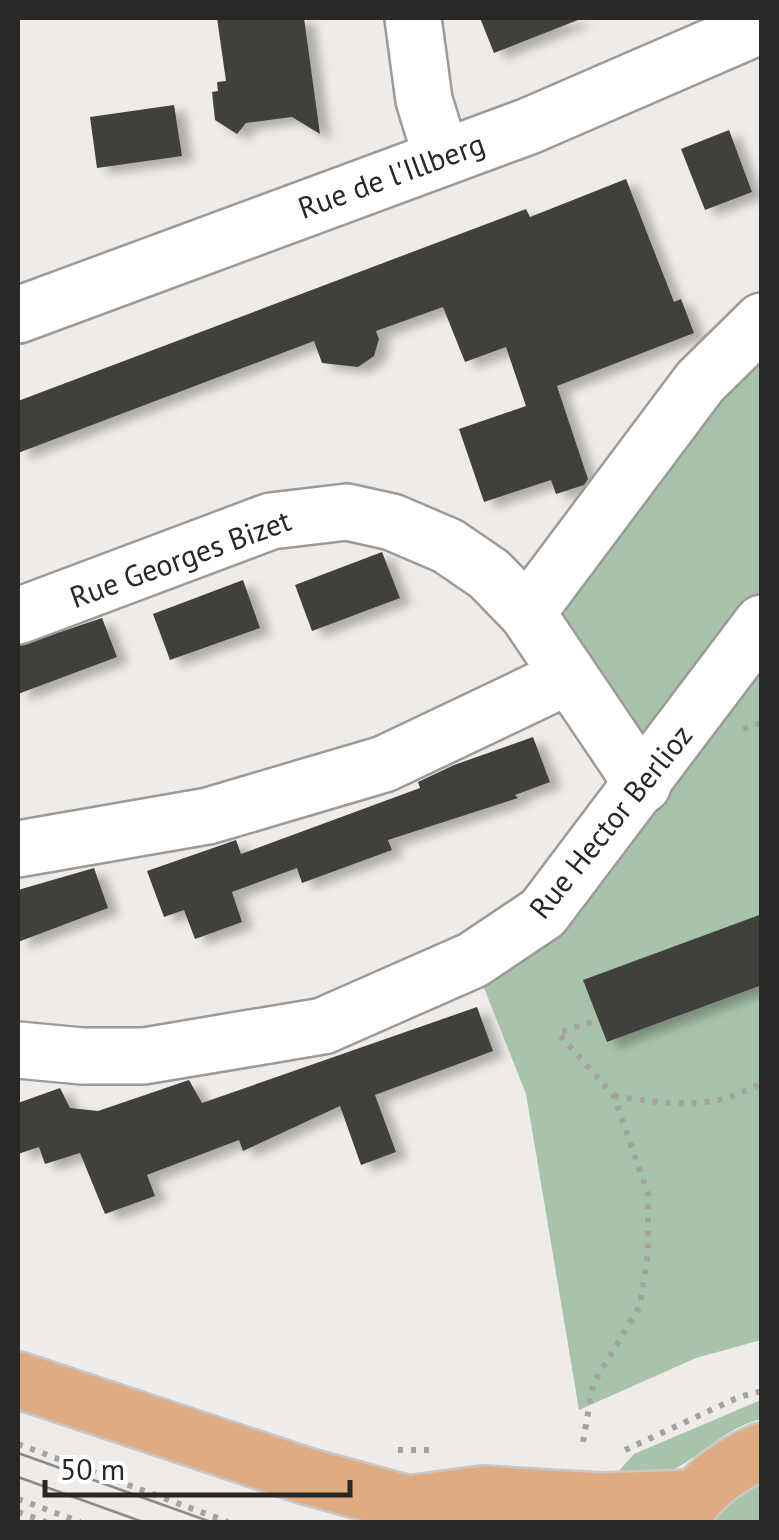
<svg xmlns="http://www.w3.org/2000/svg" width="779" height="1540" font-family="'PT Sans',sans-serif">
<defs>
<filter id="shadow"><feDropShadow dx="11" dy="6" stdDeviation="5" flood-color="#0004"/></filter>
</defs>
<rect width="100%" height="100%" fill="#eeebe8"/>
<g fill="#a8c3ab">
<polygon points="761,321 761,1340 696,1358 579,1410 526,1094 473,960 643,785 527,613"/>
<path d="M 761,1400 L 761,1419 C 719,1430 699,1461 664,1473 C 650,1478 630,1475 616,1474 L 634,1454 Z"/>
<polygon points="761,1468 761,1522 697,1522"/>
</g>
<g fill="#43413e" filter="url(#shadow)">
<polygon points="217,18 304,18 320,134 292,117 246,123 237,134 215,120 212,92 218,91 217,82 226,81"/>
<polygon points="480,18 578,18 578,20 494,53"/>
<polygon points="174,105 182,156 97,168 90,117"/>
<polygon points="729,130 752,192 705,210 681,149"/>
<polygon points="626,179 674,302 681,299 694,333 557,386 588,479 584,485 556,494 551,480 484,502 459,429 526,406 506,347 465,362 443,307 376,331 379,339 374,356 358,367 322,363 314,341 18,453 18,401 526,209 530,217"/>
<polygon points="382,552 400,598 312,631 295,585"/>
<polygon points="243,580 260,628 170,660 153,614"/>
<polygon points="102,618 117,657 18,694 18,646"/>
<polygon points="533,737 550,782 515,795 518,798 388,840 392,850 302,883 297,868 232,892 242,922 195,939 184,910 164,917 147,871 236,840 241,854 420,788 418,782 454,765"/>
<polygon points="94,868 108,908 18,942 18,890"/>
<polygon points="762,914 762,985 607,1042 583,980"/>
<polygon points="477,1007 493,1051 375,1095 396,1152 361,1165 340,1106 243,1151 239,1140 147,1175 155,1196 105,1214 80,1153 45,1164 39,1147 18,1154 18,1103 60,1088 70,1108 98,1111 189,1080 202,1103"/>
</g>
<g fill="none" stroke-linecap="round" stroke-linejoin="round">
<defs>
<g id="minor">
<polyline points="413,18 424,100 441,155"/>
<polyline points="18,315 529,126 762,25"/>
<polyline points="527,613 700,382 762,321"/>
<polyline points="18,616 271,521 347,512 392,522 448,546 489,574 527,613 643,785"/>
<polyline points="18,849 208,816 384,764 567,677"/>
<polyline points="18,1050 82,1056 144,1056 323,1026 473,960 543,913 762,623"/>
</g>
<g id="major">
<polyline points="18,1380 306,1476 408,1504 435,1522"/>
<polyline points="408,1504 483,1494 600,1501 693,1498"/>
<path d="M 678,1522 C 700,1487 724,1468 762,1451"/>
</g>
</defs>
<use href="#minor" stroke="#9d9a97" stroke-width="60"/>
<use href="#major" stroke="#c7c7c7" stroke-width="60"/>
<g stroke="#a5a3a0" stroke-width="6" stroke-dasharray="5 8" stroke-linecap="butt">
<polyline points="743,729 761,723"/>
<path d="M 614,1096 C 666,1104 716,1112 762,1082"/>
<polyline points="583,1442 593,1384 640,1306 648,1253 648,1194 614,1096 558,1033 598,1020"/>
<polyline points="18,1444 228,1522"/>
<polyline points="398,1450 431,1450"/>
<polyline points="625,1450 739,1397 762,1391"/>
<polyline points="18,1499 80,1522"/>
<polyline points="18,1512 46,1522"/>
</g>
<use href="#minor" stroke="#fff" stroke-width="55"/>
<use href="#major" stroke="#dfac82" stroke-width="55"/>
<g stroke="#8d8b89" stroke-width="2.5">
<polyline points="18,1453 211,1522"/>
<polyline points="18,1477 143,1522"/>
</g>
</g>
<g text-anchor="middle" dominant-baseline="central" stroke-width="10" stroke-linejoin="round" paint-order="stroke">
<g font-size="30" fill="#292826" stroke="#fff">
<text transform="translate(391 175) rotate(-20)">Rue de l'Illberg</text>
<text transform="translate(180 558) rotate(-20)">Rue Georges Bizet</text>
<text transform="translate(610 821) rotate(-51)">Rue Hector Berlioz</text>
</g>
</g>
<rect width="779" height="1540" fill="none" stroke="#292826" stroke-width="40"/>
<path d="M45 1480v15h305v-15" fill="none" stroke="#292826" stroke-width="5"/>
<text x="60" y="1480" font-size="30" fill="#292826" stroke="#ffffff" stroke-width="8" paint-order="stroke">50 m</text>
</svg>
